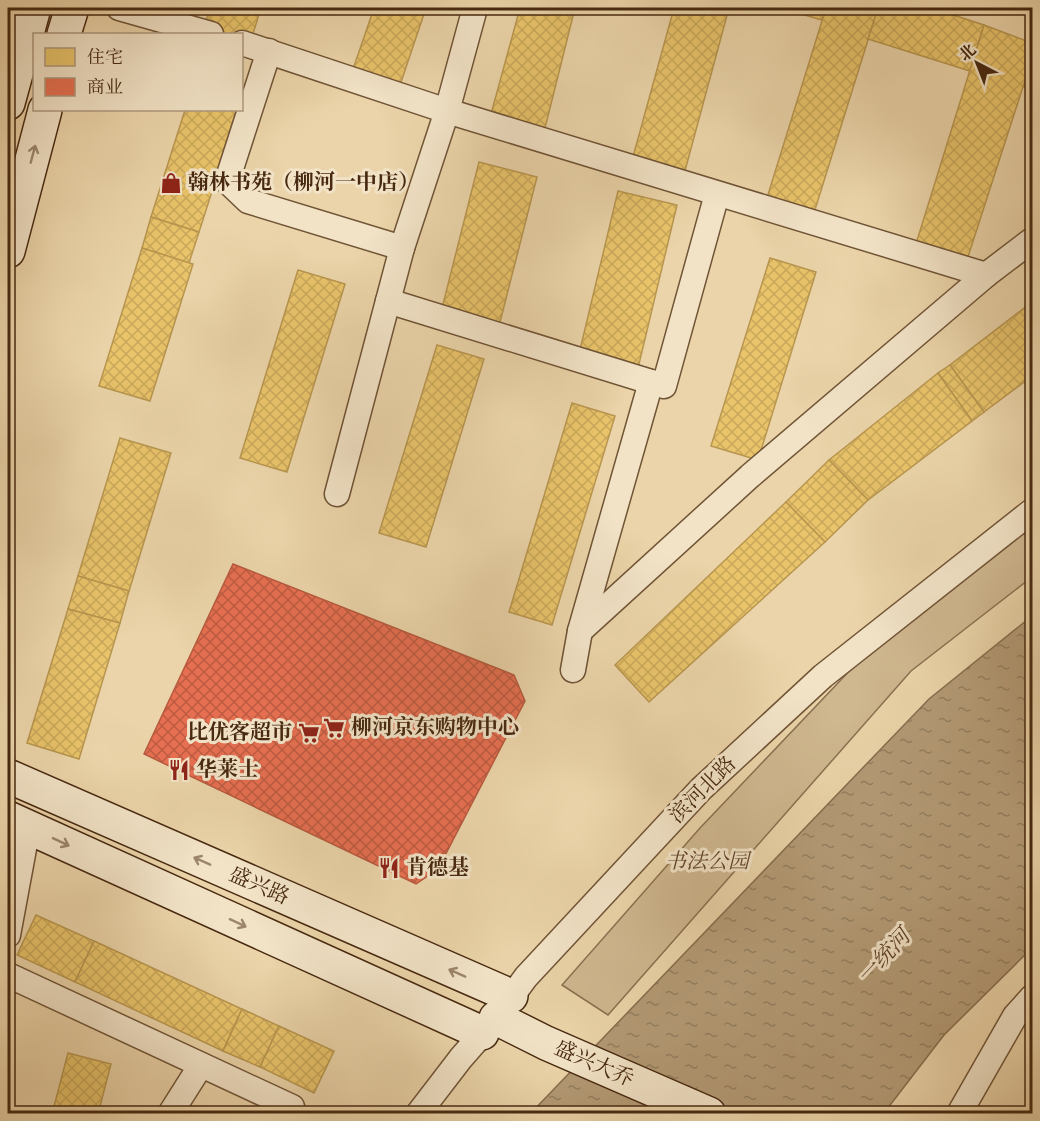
<svg xmlns="http://www.w3.org/2000/svg" width="1040" height="1121" font-family="'Libre Bodoni','Noto Serif SC',serif">
<defs>
<pattern id="water-ripples" width="26" height="14" patternUnits="userSpaceOnUse" patternTransform="scale(1.5)"><rect width="26" height="14" fill="#b39a75"/><path d="M2 4q2-2 4 0t4 0M15 11q2-2 4 0t4 0" fill="none" stroke="#937e5f"/></pattern>
<pattern id="homes-cross-hatch" width="8" height="8" patternUnits="userSpaceOnUse" patternTransform="scale(1.5)"><rect width="8" height="8" fill="#e9c46a"/><path d="M0 0l8 8M0 8l8-8" fill="none" stroke="#c9a85b"/></pattern>
<pattern id="shops-cross-hatch" width="8" height="8" patternUnits="userSpaceOnUse" patternTransform="scale(1.5)"><rect width="8" height="8" fill="#e76f51"/><path d="M0 0l8 8M0 8l8-8" fill="none" stroke="#bd5b42"/></pattern>
</defs>
<rect width="100%" height="100%" fill="#ebd4a9"/>
<filter id="stains"><feTurbulence type="fractalNoise" baseFrequency=".00333" numOctaves="4"/><feColorMatrix values="0 0 0 0 .2 0 0 0 0 .09 0 0 0 0 .02 0 0 0 .5 -.17"/></filter>
<radialGradient id="worn" r=".72"><stop offset=".6" stop-color="#630" stop-opacity="0"/><stop offset="1" stop-color="#630" stop-opacity=".3"/></radialGradient>
<polygon fill="#cfb78f" stroke="#8b7050" stroke-width="1.5" points="1032,520 1032,577 911,671 608,1015 562,985 700,828 856,664"/>
<polygon fill="url(#water-ripples)" stroke="#886d4d" stroke-width="1.5" points="1032,616 1032,948 944,1035 884,1113 530,1114 929,699"/>
<g fill="url(#homes-cross-hatch)" stroke="#b8964f" stroke-width="1.5">
<polygon points="210,8 261,8 246,56 242,34 202,34"/>
<polygon points="374,8 426,8 398,91 351,75"/>
<polygon points="520,8 575,8 545,128 491,114"/>
<polygon points="674,8 729,8 683,178 631,164"/>
<polygon points="780,8 826,8 822,20"/>
<polygon points="826,8 878,8 813,216 766,201"/>
<polygon points="878,8 932,8 984,25 970,71 868,39"/>
<polygon points="984,25 1032,43 1032,59 966,263 915,247"/>
<polygon points="1032,59 1032,89 1024,87"/>
<polygon points="185,110 238,110 199,232 151,217"/>
<polygon points="479,162 537,177 498,330 440,316"/>
<polygon points="618,191 677,205 638,368 579,354"/>
<polygon points="151,217 199,232 189,263 142,248"/>
<polygon points="142,248 193,264 150,401 99,386"/>
<polygon points="770,258 816,272 758,460 711,446"/>
<polygon points="298,270 345,284 287,472 240,458"/>
<polygon points="1032,302 1032,376 984,412 950,365"/>
<polygon points="437,345 484,359 426,547 379,533"/>
<polygon points="950,365 984,412 972,421 938,373"/>
<polygon points="938,373 972,421 868,500 829,460"/>
<polygon points="572,403 615,416 552,625 509,612"/>
<polygon points="120,438 171,453 129,591 78,576"/>
<polygon points="829,460 868,500 825,542 786,502"/>
<polygon points="786,502 825,542 649,702 615,665"/>
<polygon points="78,576 129,591 120,623 68,609"/>
<polygon points="68,609 120,623 79,759 27,743"/>
<polygon points="36,915 94,941 75,982 17,955"/>
<polygon points="94,941 242,1009 223,1051 75,982"/>
<polygon points="242,1009 279,1026 260,1067 223,1051"/>
<polygon points="279,1026 334,1051 314,1093 260,1067"/>
<polygon points="68,1053 111,1064 98,1114 52,1114"/>
</g>
<polygon fill="url(#shops-cross-hatch)" stroke="#b75a3e" stroke-width="1.5" points="233,564 514,675 525,701 438,869 416,884 144,754"/>
<g fill="none" stroke-linecap="round" stroke-linejoin="round">
<defs>
<g id="street">
<polyline points="119,8 211,34"/>
<polyline points="475,8 447,111 986,275"/>
<polyline points="242,43 447,111 402,248 337,494"/>
<polyline points="269,51 227,181 248,201 402,248"/>
<polyline points="388,301 664,386 717,194"/>
<polyline points="580,631 750,476 986,275 1032,240"/>
<polyline points="573,670 580,631 651,382"/>
<polyline points="8,935 28,827"/>
<polyline points="8,975 292,1107"/>
<polyline points="170,1114 201,1065"/>
<polyline points="418,1114 461,1058 496,1018 526,977 701,789 823,676 1032,511"/>
<polyline points="959,1114 1015,1016 1032,997"/>
</g>
<g id="secondary">
<polyline points="64,34 72,8"/>
<polyline points="8,103 34,8"/>
<polyline points="8,251 45,110"/>
<polyline points="8,776 511,996"/>
<polyline points="8,818 482,1033"/>
<polyline points="496,1018 546,1043 709,1114"/>
</g>
</defs>
<use href="#street" stroke="#705436" stroke-width="27"/>
<use href="#secondary" stroke="#472910" stroke-width="36"/>
<use href="#street" stroke="#f2e3c7" stroke-width="24"/>
<use href="#secondary" stroke="#f2e3c7" stroke-width="33"/>
</g>
<defs><path id="oneway-shaft" d="M-6 0H5M1.5-3L5.5 0L1.5 3" fill="none" stroke-width="1.6" stroke-linecap="round" stroke-linejoin="round" transform="scale(1.5)"/></defs>
<g stroke="#9c866c">
<use href="#oneway-shaft" transform="translate(33 154) rotate(-75)"/>
<use href="#oneway-shaft" transform="translate(61 842) rotate(25)"/>
<use href="#oneway-shaft" transform="translate(202 861) rotate(-156)"/>
<use href="#oneway-shaft" transform="translate(238 923) rotate(25)"/>
<use href="#oneway-shaft" transform="translate(457 973) rotate(-156)"/>
</g>
<defs>
<symbol id="shop-bare" viewBox="-9 -9 18 18"><path d="M-5-2.5h2.3a2.7 3.5 0 0 1 5.4 0H5L5.5 6h-11ZM-1.5-2.5h3a1.5 2.3 0 0 0-3 0Z" fill="#8f2418" stroke="#f2e3c7" stroke-width="2.5" paint-order="stroke"/></symbol>
<symbol id="supermarket-bare" viewBox="-9 -9 18 18"><path d="M-6-5.5h2.5l.6 2H6L4.5 2H-2.5L-4.4-4H-6ZM-1.5 3.2a1.3 1.3 0 1 0 .1 0ZM3 3.2a1.3 1.3 0 1 0 .1 0Z" fill="#8f2418" stroke="#f2e3c7" stroke-width="2.5" paint-order="stroke"/></symbol>
<symbol id="restaurant-bare" viewBox="-9 -9 18 18"><path d="M-5-6h1v4h1v-4h1v4h1v-4h1v5L-1.5 .5V6h-2V.5L-5-1ZM5-6V6H3V1.5H1.5Q1.5-4 5-6Z" fill="#8f2418" stroke="#f2e3c7" stroke-width="2.5" paint-order="stroke"/></symbol>
</defs>
<g fill-rule="evenodd">
<use href="#shop-bare" x="156" y="168" width="30" height="30"/>
<use href="#supermarket-bare" x="319" y="713" width="30" height="30"/>
<use href="#supermarket-bare" x="294" y="718" width="30" height="30"/>
<use href="#restaurant-bare" x="164" y="755" width="30" height="30"/>
<use href="#restaurant-bare" x="374" y="853" width="30" height="30"/>
</g>
<g text-anchor="middle" dominant-baseline="central" stroke-width="6" stroke-linejoin="round" paint-order="stroke">
<g font-size="21" font-weight="bold" fill="#472910" stroke="#f2e3c7" text-anchor="start">
<text x="188" y="183">翰林书苑（柳河一中店）</text>
<text x="351" y="728">柳河京东购物中心</text>
<text x="292" y="733" text-anchor="end">比优客超市</text>
<text x="196" y="770">华莱士</text>
<text x="406" y="868">肯德基</text>
</g>
<g font-size="21" fill="#472910" stroke="#f2e3c7">
<text transform="translate(703 790) rotate(-45)">滨河北路</text>
<text transform="translate(259 886) rotate(24)">盛兴路</text>
<text transform="translate(594 1064) rotate(24)">盛兴大乔</text>
</g>
<g font-size="21" font-style="italic" fill="#624529" stroke="#f2e3c7">
<text x="707" y="862">书法公园</text>
</g>
<g font-size="22" font-style="italic" fill="#624529" stroke="#f2e3c7">
<text transform="translate(884 957) rotate(-47)">一统河</text>
</g>
</g>
<rect width="1040" height="1121" fill="none" stroke="#ebd4a9" stroke-width="30"/>
<rect x="9" y="9" width="1022" height="1103" fill="none" stroke="#472910" stroke-width="3"/>
<rect x="15" y="15" width="1010" height="1091" fill="none" stroke="#472910" stroke-width="1.5"/>
<rect x="33" y="33" width="210" height="78" fill="#f2e3c7" stroke="#ae997e" stroke-width="1.5"/>
<rect x="45" y="48" width="30" height="18" fill="#e9c46a" stroke="#ae997e" stroke-width="1.5"/>
<text x="87" y="63" font-size="18" fill="#472910">住宅</text>
<rect x="45" y="78" width="30" height="18" fill="#e76f51" stroke="#ae997e" stroke-width="1.5"/>
<text x="87" y="93" font-size="18" fill="#472910">商业</text>
<g transform="translate(977 63) rotate(318)" stroke="#f2e3c7" stroke-width="4.5" paint-order="stroke">
<path d="M0-4.5L10 22L0 15L-10 22Z" fill="#472910"/>
<text y="-9" font-size="16" font-weight="bold" text-anchor="middle" fill="#472910">北</text>
</g>
<rect width="100%" height="100%" filter="url(#stains)"/>
<rect width="100%" height="100%" fill="url(#worn)"/>
</svg>
